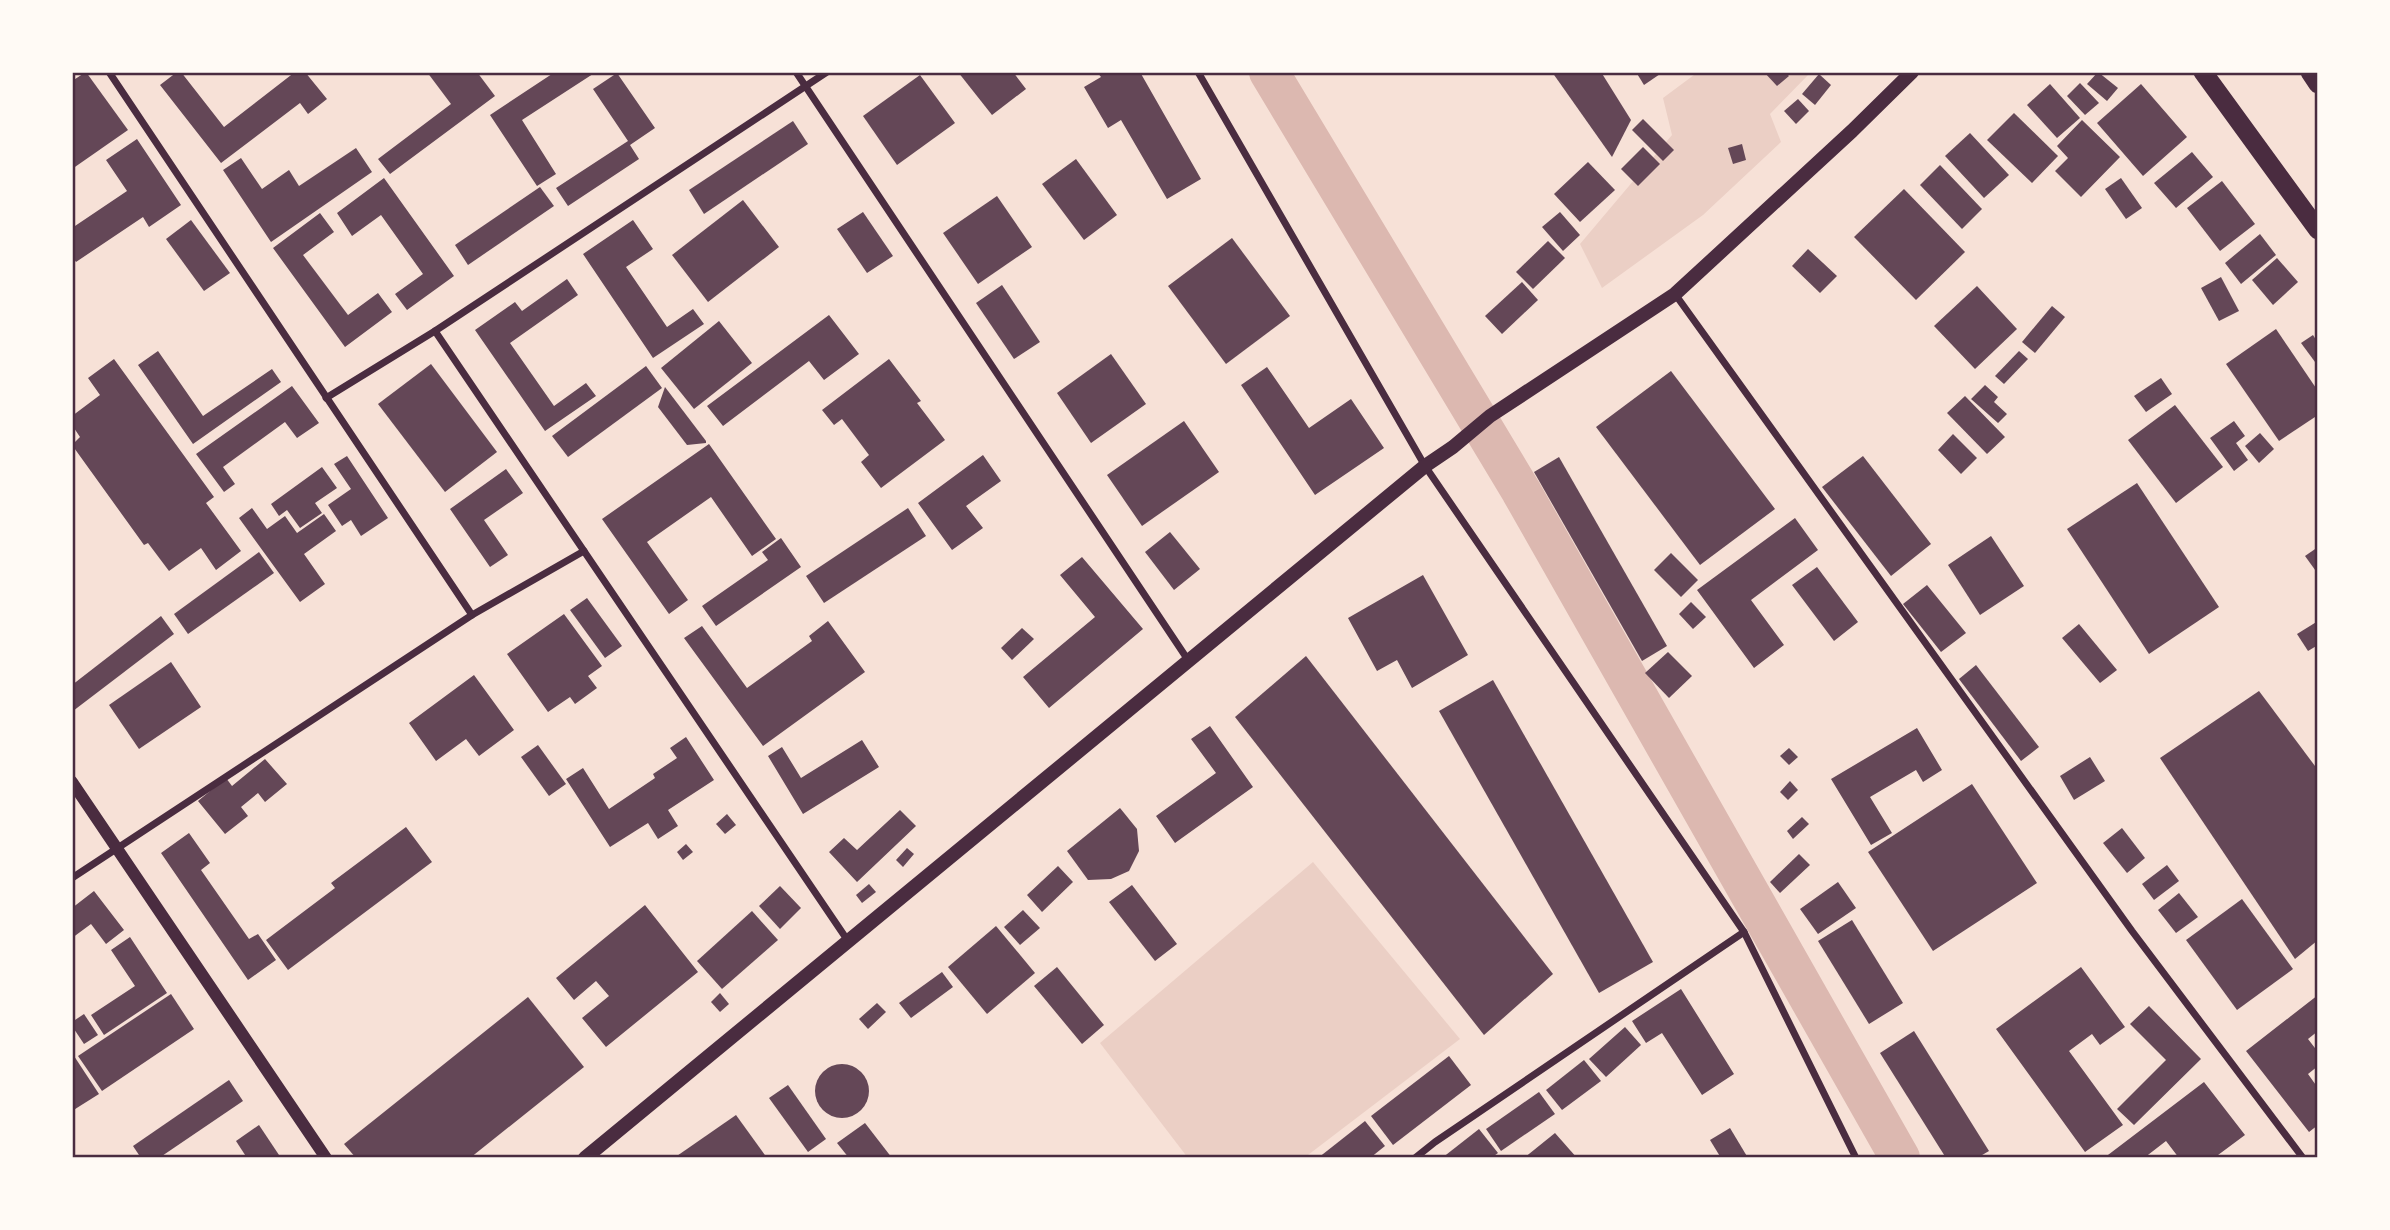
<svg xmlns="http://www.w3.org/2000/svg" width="2390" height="1230" font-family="'Open Sans',sans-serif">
<rect width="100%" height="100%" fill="#f7e1d7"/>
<g fill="#ebcfc5">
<polygon points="1698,72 1811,72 1770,114 1781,142 1703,215 1602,288 1580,244 1672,135 1663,98"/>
<polygon points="1313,862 1460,1039 1304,1158 1188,1158 1100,1043"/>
</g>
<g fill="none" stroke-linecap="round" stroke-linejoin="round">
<polyline stroke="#dcb8b0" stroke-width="40" points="1269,72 1521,491 1900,1158"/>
</g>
<g fill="#644757">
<polygon points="86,72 128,130 72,169 72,81"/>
<polygon points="177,72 181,72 224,127 295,72 305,72 327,99 308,114 300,103 221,163 160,85"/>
<polygon points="427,72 477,72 495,96 390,174 378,159 451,104"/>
<polygon points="555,72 596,72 522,120 556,174 537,186 490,115"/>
<polygon points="958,72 1013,72 1026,89 992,115"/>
<polygon points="1097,72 1140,72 1201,179 1167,199 1121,120 1108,128 1084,87 1101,77"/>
<polygon points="1552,72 1601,72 1631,120 1612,157"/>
<polygon points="1636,72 1663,72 1644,85"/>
<polygon points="1764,72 1785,72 1789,76 1777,86"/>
<polygon points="2098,72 2118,88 2107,101 2087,84"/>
<polygon points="617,73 655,128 630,145 639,159 568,206 556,188 628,141 593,89"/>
<polygon points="1819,74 1831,85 1815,105 1802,94"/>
<polygon points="920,75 955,123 897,165 863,116"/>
<polygon points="2080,83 2099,103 2085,115 2067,96"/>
<polygon points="2050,84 2080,118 2057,138 2027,105"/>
<polygon points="2141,84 2187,137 2143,176 2097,123"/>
<polygon points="1798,99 1809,111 1796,124 1784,111"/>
<polygon points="2014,113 2058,156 2032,183 1987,140"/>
<polygon points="1643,119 1674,150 1663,161 1632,130"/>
<polygon points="2082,120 2120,157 2081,197 2055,171 2068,158 2057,146"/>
<polygon points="793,121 808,144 704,214 689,190"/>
<polygon points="1970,133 2009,175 1984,198 1945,156"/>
<polygon points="137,139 181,205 149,227 143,217 76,262 72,256 72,228 127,191 106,160"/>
<polygon points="1742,144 1746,160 1733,164 1728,148"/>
<polygon points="1643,147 1660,164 1638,186 1621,169"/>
<polygon points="356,148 372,172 271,242 223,170 241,158 262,189 289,170 299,186"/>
<polygon points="2192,152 2213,177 2176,208 2154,183"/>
<polygon points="1076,159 1117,215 1084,240 1042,184"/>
<polygon points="1588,162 1615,190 1580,222 1554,194"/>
<polygon points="1940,165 1982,209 1962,229 1920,185"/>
<polygon points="384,178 454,276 407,310 395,294 423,274 381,215 352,236 337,213"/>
<polygon points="2121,178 2142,208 2126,219 2105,189"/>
<polygon points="2222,181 2255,224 2220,251 2187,208"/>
<polygon points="540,187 554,206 468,265 455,245"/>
<polygon points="1904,189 1965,252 1916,300 1854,237"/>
<polygon points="997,196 1032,247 978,284 943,233"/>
<polygon points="743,200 779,247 708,302 672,255"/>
<polygon points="863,212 893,256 867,273 837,229"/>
<polygon points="1560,212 1580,235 1563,251 1542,227"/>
<polygon points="320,213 334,232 303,255 348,315 378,293 392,312 345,347 273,248"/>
<polygon points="191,220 230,273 204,291 166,239"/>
<polygon points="633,220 653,249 626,267 667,327 693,309 704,324 653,358 583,254"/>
<polygon points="2260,234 2276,255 2241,284 2225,263"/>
<polygon points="1232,238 1290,316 1226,364 1168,286"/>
<polygon points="1548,241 1565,258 1533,289 1516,272"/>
<polygon points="1808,249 1837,276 1820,293 1792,266"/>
<polygon points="2277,258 2298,282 2273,305 2252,280"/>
<polygon points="2221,277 2239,311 2219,321 2201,288"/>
<polygon points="567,279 578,295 510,343 554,406 586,383 596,396 545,431 475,330 515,302 522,311"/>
<polygon points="1522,282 1538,300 1502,334 1485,316"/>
<polygon points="1002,285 1040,342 1014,359 976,303"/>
<polygon points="1977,286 2017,329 1975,369 1934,326"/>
<polygon points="2052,306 2065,317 2035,353 2022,342"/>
<polygon points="829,315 859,354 824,380 809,361 723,426 707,406"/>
<polygon points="719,321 752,363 694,409 661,368"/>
<polygon points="2276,329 2318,391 2318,415 2279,441 2226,364"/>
<polygon points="2313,335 2318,343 2318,366 2301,343"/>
<polygon points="158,351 203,416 272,369 281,382 193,444 138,365"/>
<polygon points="2019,351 2028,359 2004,384 1995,376"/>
<polygon points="1111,354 1146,404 1091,443 1057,393"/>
<polygon points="114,359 214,497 206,503 241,551 216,570 201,548 169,571 148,543 144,545 72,445 80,437 72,425 72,416 100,395 88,378"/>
<polygon points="889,359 921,401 917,403 945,440 881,488 861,462 869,455 842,419 834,425 822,410"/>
<polygon points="431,364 497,452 445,492 378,404"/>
<polygon points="646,366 662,388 568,457 552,436"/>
<polygon points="1267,367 1309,428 1351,399 1384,448 1315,495 1241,385"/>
<polygon points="1671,371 1775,509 1700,565 1596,427"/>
<polygon points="2161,378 2172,394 2146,412 2134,396"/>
<polygon points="1985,385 1998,397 1994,402 2007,414 1998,423 1971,399"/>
<polygon points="292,386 319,423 297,438 285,422 223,467 235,484 224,492 196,454"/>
<polygon points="665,387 706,441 706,443 687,445 658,407"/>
<polygon points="1965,396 2005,437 1987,454 1947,413"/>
<polygon points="2175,405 2223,467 2176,503 2128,440"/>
<polygon points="1184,421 1219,472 1142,526 1107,475"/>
<polygon points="2234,421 2245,436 2236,443 2248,460 2234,471 2210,438"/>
<polygon points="2260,433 2274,449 2259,463 2245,446"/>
<polygon points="1953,434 1977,458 1961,474 1938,450"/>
<polygon points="709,444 776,539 752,556 711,497 647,542 688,600 669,614 602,519"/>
<polygon points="983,455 1001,481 966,506 983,528 952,550 918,503"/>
<polygon points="347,456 388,518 361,536 351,520 342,526 328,505 351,489 334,464"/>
<polygon points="1863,456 1931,544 1891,576 1822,487"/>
<polygon points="1559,457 1667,646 1642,661 1534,472"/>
<polygon points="322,467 337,488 315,503 322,513 300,528 287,510 279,516 271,504"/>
<polygon points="506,469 523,493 484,520 508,555 490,567 450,509"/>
<polygon points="2137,483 2219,607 2149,654 2067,529"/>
<polygon points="252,508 267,529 285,516 297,533 324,514 336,531 304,554 325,584 300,602 239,518"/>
<polygon points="908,508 926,536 824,603 806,576"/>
<polygon points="1795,518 1818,550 1751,600 1784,645 1754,668 1697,590"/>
<polygon points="1170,532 1200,569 1174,590 1145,552"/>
<polygon points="1991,536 2024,586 1980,615 1948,565"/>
<polygon points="781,538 801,567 716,626 702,606 768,560 762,552"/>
<polygon points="2318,547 2318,574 2305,556"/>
<polygon points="259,552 274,573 188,634 174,614"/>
<polygon points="1671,553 1698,580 1681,597 1654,570"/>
<polygon points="1082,557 1143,629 1049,708 1023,677 1095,617 1060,575"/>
<polygon points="1817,567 1858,622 1834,641 1792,585"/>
<polygon points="1423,575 1468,655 1412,688 1397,660 1377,671 1348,618"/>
<polygon points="1927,585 1966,633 1941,652 1903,604"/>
<polygon points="587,598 622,646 605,658 570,610"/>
<polygon points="1691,602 1706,617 1693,629 1679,614"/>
<polygon points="564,614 602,666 588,676 597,688 575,704 570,697 548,712 507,654"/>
<polygon points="161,616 174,634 73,711 72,685"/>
<polygon points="828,621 865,672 763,746 684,638 702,626 747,688 812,641 809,636"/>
<polygon points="2318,621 2318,645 2308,651 2297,634"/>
<polygon points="2079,624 2117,670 2100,683 2062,638"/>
<polygon points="1022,628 1034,639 1012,660 1001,648"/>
<polygon points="1668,652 1692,676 1669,698 1645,673"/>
<polygon points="1306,656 1553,974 1484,1035 1235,717"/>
<polygon points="171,662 201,707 139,749 109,705"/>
<polygon points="1976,665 2039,747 2021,761 1959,679"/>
<polygon points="474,675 514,730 479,756 466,739 436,761 409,723"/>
<polygon points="1493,680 1653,962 1599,993 1439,711"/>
<polygon points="2259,691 2318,770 2318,940 2295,959 2160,758"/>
<polygon points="1210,726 1253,787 1175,843 1156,816 1216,773 1191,739"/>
<polygon points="1917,728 1942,770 1923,782 1916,770 1870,797 1892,833 1871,845 1831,779"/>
<polygon points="686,737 714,780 668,810 678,826 658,839 648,823 610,847 566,779 583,768 609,809 655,778 653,774 677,758 670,748"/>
<polygon points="862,740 879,767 803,814 768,756 782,747 801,778"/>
<polygon points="538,745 566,784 549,796 521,757"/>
<polygon points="1789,748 1798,757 1789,765 1780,756"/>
<polygon points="2090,757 2105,781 2074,800 2060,776"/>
<polygon points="265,759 287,784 265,802 258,793 241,807 248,816 225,834 198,801 226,778 232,786"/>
<polygon points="1790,781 1798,790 1788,800 1780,792"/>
<polygon points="1972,784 2037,883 1933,951 1868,852"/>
<polygon points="1120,808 1137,829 1139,851 1129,871 1111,879 1088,880 1067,851"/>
<polygon points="900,810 916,826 857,882 829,852 844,838 857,850"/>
<polygon points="727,814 736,825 725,834 716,824"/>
<polygon points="1802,817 1809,824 1793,839 1787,831"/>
<polygon points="406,827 432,862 288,970 266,940 335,888 331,883"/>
<polygon points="2122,828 2145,858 2127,873 2103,843"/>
<polygon points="189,833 210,863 201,870 249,939 258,934 276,960 248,980 161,853"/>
<polygon points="686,844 693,852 683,860 677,852"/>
<polygon points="907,848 914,854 903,867 896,860"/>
<polygon points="1799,854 1810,865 1780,893 1770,882"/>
<polygon points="2167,865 2179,881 2154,900 2142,884"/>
<polygon points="1058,866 1073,882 1042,912 1027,895"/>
<polygon points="1838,882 1856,908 1818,934 1800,909"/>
<polygon points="869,884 876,892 862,903 856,895"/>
<polygon points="1132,885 1177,944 1155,961 1109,902"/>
<polygon points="780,886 801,908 780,929 759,906"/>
<polygon points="94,891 124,930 106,944 91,924 72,938 72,908"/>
<polygon points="2179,893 2198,917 2176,933 2158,910"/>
<polygon points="2242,899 2293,969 2237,1010 2186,940"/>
<polygon points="645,905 698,972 606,1047 582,1018 609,996 596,981 574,1000 556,978"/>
<polygon points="1023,910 1040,928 1020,945 1004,927"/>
<polygon points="752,911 778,940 722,989 697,961"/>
<polygon points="1852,920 1903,1003 1869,1024 1818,941"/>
<polygon points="996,926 1035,973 987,1014 948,967"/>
<polygon points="130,937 167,993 104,1035 91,1015 135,986 111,950"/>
<polygon points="1057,967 1104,1025 1082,1044 1034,986"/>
<polygon points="2081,967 2125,1027 2100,1045 2092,1034 2069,1051 2123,1125 2085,1152 1996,1029"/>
<polygon points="942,972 953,987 911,1018 899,1003"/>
<polygon points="1681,989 1734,1074 1702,1095 1662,1033 1646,1043 1632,1021"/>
<polygon points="720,993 729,1004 720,1012 711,1002"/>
<polygon points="171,994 194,1029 102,1091 78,1056"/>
<polygon points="2318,995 2318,1031 2308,1039 2318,1052 2318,1066 2308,1074 2318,1088 2318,1125 2309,1132 2246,1051"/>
<polygon points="528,997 584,1067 470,1158 356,1158 344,1144"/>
<polygon points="877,1003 886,1012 868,1029 859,1019"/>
<polygon points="2149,1006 2201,1059 2134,1125 2117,1109 2166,1060 2130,1024"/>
<polygon points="84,1014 98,1035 84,1044 72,1026 72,1022"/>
<polygon points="1625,1027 1641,1045 1606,1077 1589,1059"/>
<polygon points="1914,1031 1989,1151 1977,1158 1946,1158 1880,1053"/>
<polygon points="74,1056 99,1094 72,1111 72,1058"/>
<polygon points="1449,1056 1471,1085 1393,1145 1371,1116"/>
<polygon points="1584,1060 1601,1081 1562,1110 1546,1090"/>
<circle cx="842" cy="1091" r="27"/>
<polygon points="229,1080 243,1101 159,1158 141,1158 133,1146"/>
<polygon points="2204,1082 2245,1135 2214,1158 2179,1158 2166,1141 2144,1158 2104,1158"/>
<polygon points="788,1085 826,1139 808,1152 769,1098"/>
<polygon points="1539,1092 1555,1114 1501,1151 1486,1129"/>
<polygon points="736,1115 767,1158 674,1158"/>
<polygon points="1365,1121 1385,1146 1370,1158 1318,1158"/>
<polygon points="865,1123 892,1158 849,1158 837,1143"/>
<polygon points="259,1125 281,1158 247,1158 236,1141"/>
<polygon points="1730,1128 1748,1158 1721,1158 1710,1140"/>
<polygon points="1479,1129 1498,1153 1491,1158 1442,1158"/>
<polygon points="1555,1133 1577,1158 1524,1158"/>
</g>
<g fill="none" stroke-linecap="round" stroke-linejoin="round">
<g stroke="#4a2c40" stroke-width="7">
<polyline points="109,72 472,615"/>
<polyline points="796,72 1188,660"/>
<polyline points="1198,72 1425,466 1744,932 1856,1158"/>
<polyline points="1675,294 2132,931 2303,1158"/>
<polyline points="435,331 848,941"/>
<polyline points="326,398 435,331 827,72"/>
<polyline points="72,878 472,615 584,551"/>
<polyline points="1415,1158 1435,1142 1744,932"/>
</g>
<polyline stroke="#4a2c40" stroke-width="12" points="72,782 326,1158"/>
<polyline stroke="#4a2c40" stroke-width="14" points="585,1158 1425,466 1453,447 1490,416 1675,294 1852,131 1912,72"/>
<g stroke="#4a2c40" stroke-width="19">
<polyline points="2203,72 2318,230"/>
<polyline points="2310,72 2318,84"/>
</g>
</g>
<rect width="2390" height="1230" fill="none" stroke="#fffaf5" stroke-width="147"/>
<rect x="74" y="74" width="2242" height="1082" fill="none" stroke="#4a2c40" stroke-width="2.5"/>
</svg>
